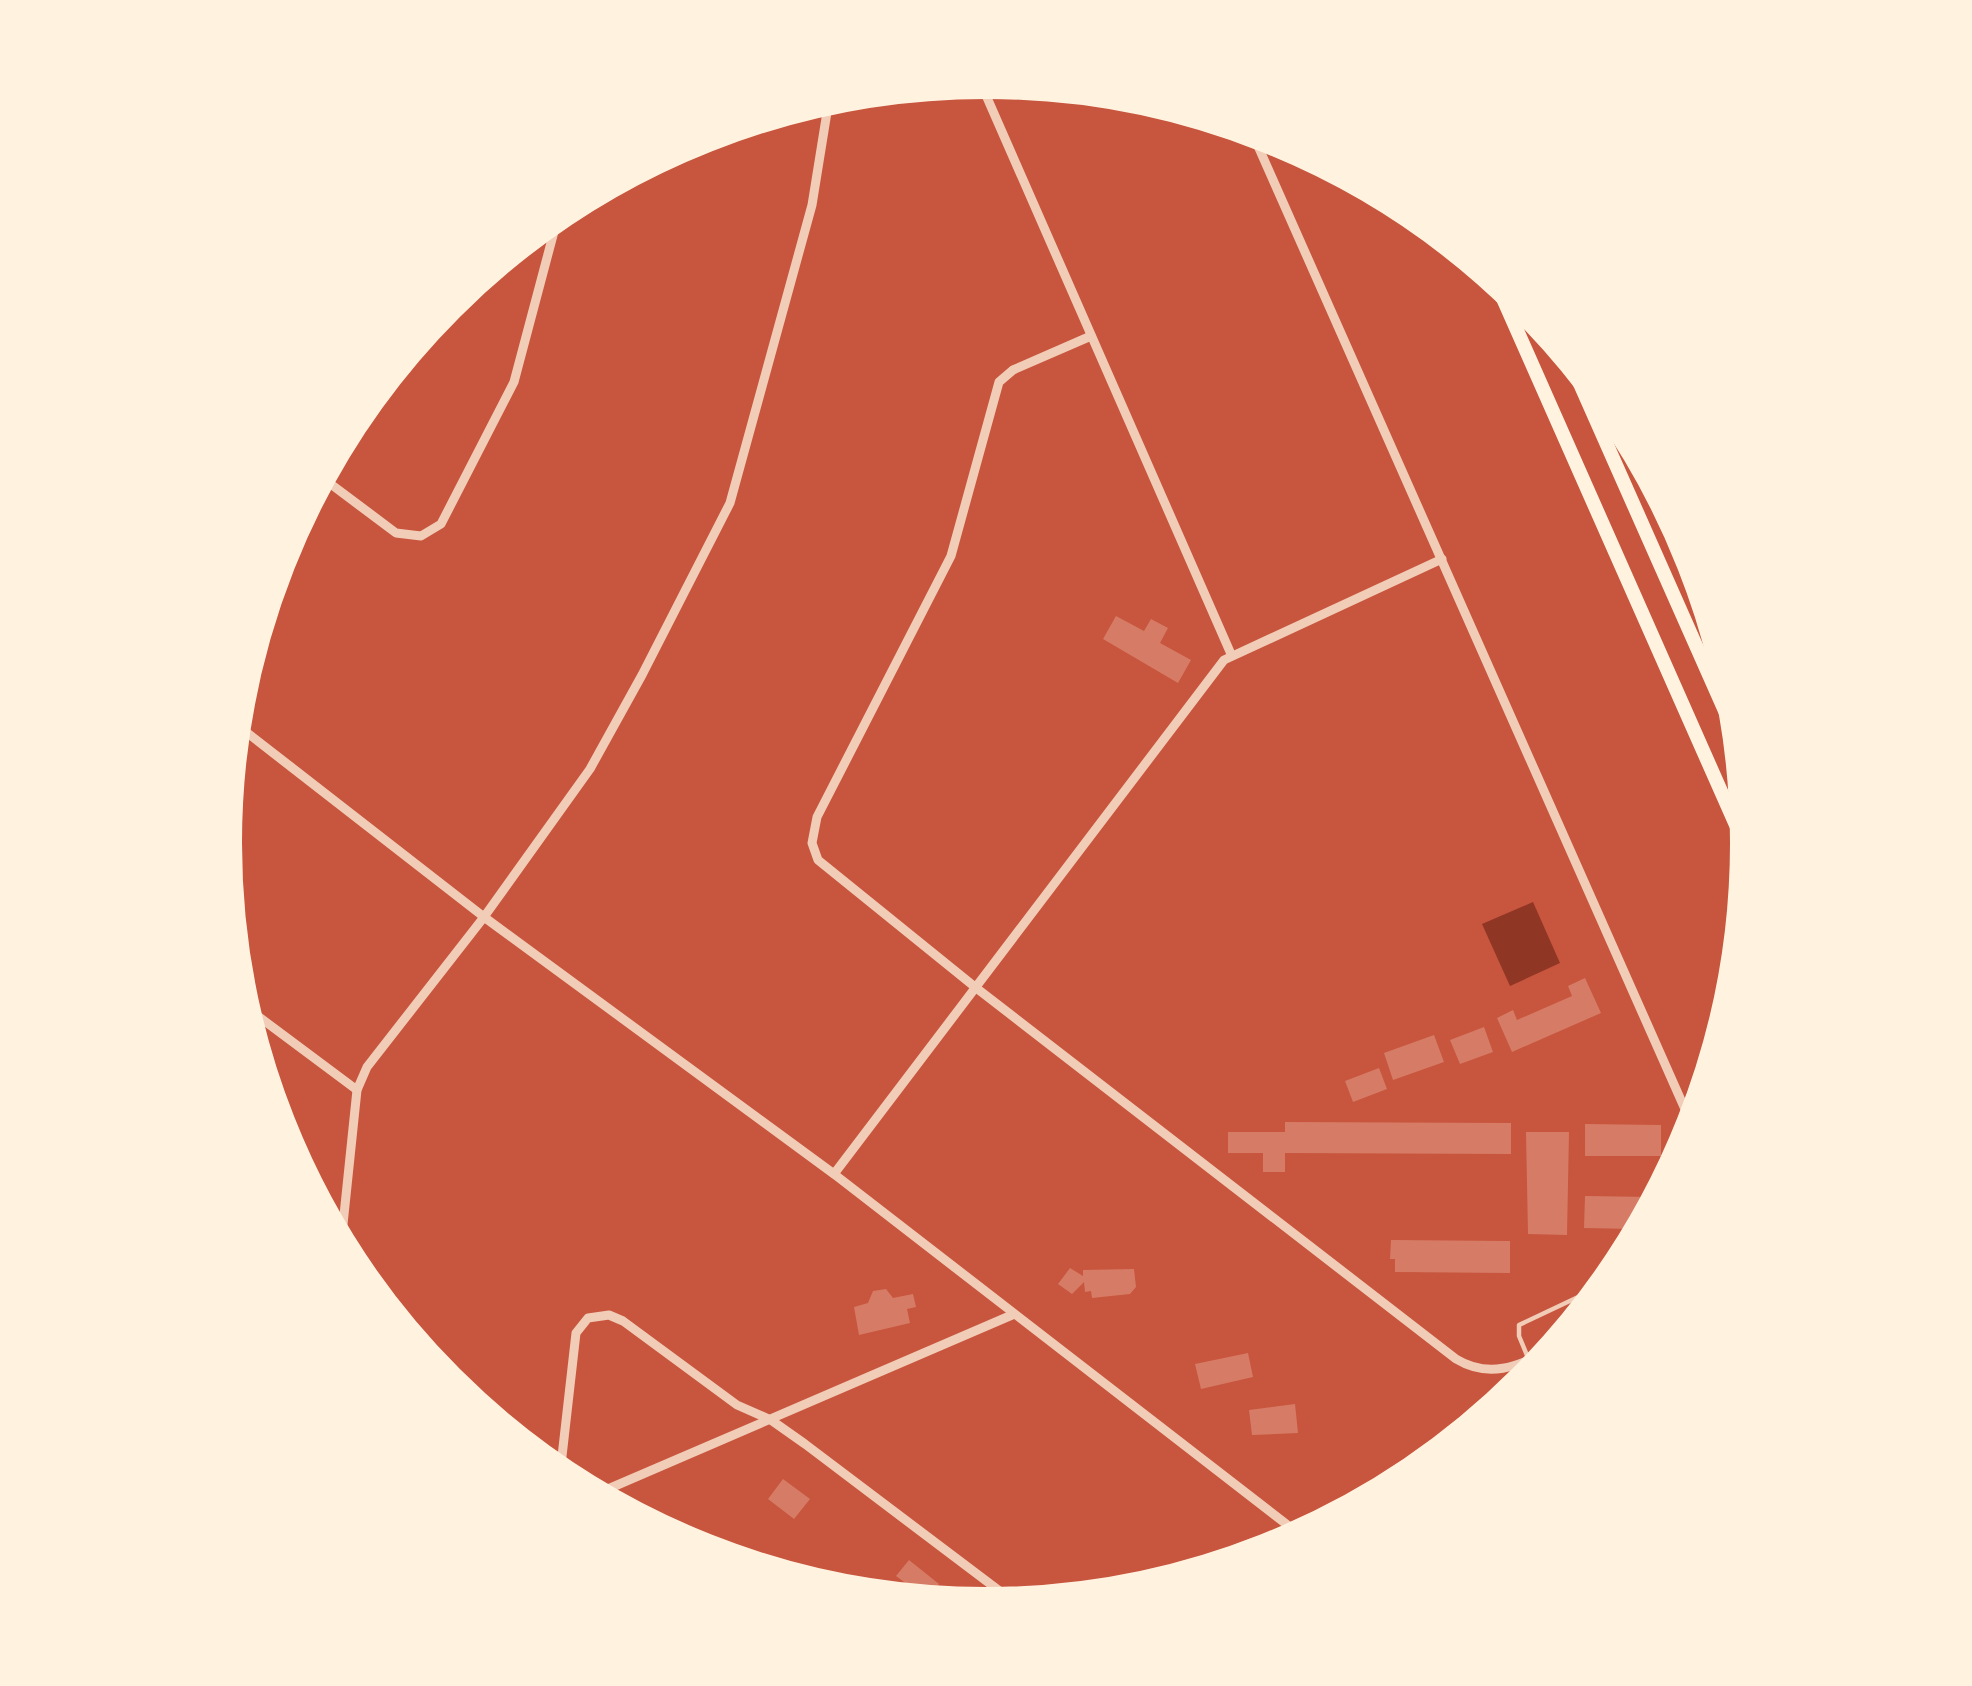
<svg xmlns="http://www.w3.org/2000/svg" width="1972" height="1686" font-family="Cabin,sans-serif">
<rect width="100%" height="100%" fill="#c8553d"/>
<polygon fill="#8f3625" points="1533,902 1560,963 1510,986 1482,924"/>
<g fill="#d67c66">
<polygon points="1116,616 1144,631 1151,619 1168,628 1160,643 1191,660 1178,683 1103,639"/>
<polygon points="1585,978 1601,1013 1512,1052 1497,1018 1513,1010 1517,1020 1572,996 1568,986"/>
<polygon points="1484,1027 1493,1052 1460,1064 1450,1040"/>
<polygon points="1434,1035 1444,1062 1393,1080 1384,1053"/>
<polygon points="1379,1068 1387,1089 1353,1102 1345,1081"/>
<polygon points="1285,1122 1511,1123 1511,1154 1285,1153 1285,1172 1263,1172 1263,1153 1228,1153 1228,1132 1285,1132"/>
<polygon points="1585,1124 1661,1125 1661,1156 1585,1156"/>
<polygon points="1526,1132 1569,1132 1567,1235 1528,1234"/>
<polygon points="1652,1174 1671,1174 1634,1229 1584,1228 1585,1196 1652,1197"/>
<polygon points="1391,1240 1510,1241 1510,1273 1395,1272 1395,1259 1390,1259"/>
<polygon points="1070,1268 1083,1276 1083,1270 1134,1269 1136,1287 1130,1294 1092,1298 1091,1291 1085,1292 1084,1282 1072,1294 1058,1284"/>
<polygon points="886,1289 893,1298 913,1294 916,1307 907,1309 910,1323 859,1335 854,1307 868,1303 873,1291"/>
<polygon points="1248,1353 1253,1377 1201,1389 1195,1364"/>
<polygon points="1295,1404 1298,1433 1252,1435 1249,1410"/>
<polygon points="783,1479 810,1499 794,1519 768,1499"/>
<polygon points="909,1560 939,1584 927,1599 896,1576"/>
</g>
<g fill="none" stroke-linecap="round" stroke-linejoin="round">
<polyline stroke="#f1ccb7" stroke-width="4.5" points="1529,1360 1519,1336 1519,1325 1593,1290"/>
<g stroke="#f1ccb7" stroke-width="9">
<polyline points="978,77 1231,654"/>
<polyline points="1250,128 1696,1134"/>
<path d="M 1091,336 L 1013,370 L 999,382 L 951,556 L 817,817 L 812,843 L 818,860 L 975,987 L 1456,1359 C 1491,1380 1519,1365 1553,1349"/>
<polyline points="324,479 396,533 421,536 441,524 514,382 556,224"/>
<polyline points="241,728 484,917 834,1174 1303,1537"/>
<polyline points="251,1011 357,1090"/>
<polyline points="834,1174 1224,660 1442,559"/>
<polyline points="342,1234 357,1090 367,1067 484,917 590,769 642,675 730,503 812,205 828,106"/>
<polyline points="561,1465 576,1333 588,1318 609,1315 623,1321 737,1405 771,1420 805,1444 1018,1605"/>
<polyline points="601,1492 1012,1315"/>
<polyline points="717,1557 718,1552"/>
<polyline points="977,1609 994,1587"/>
</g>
<g stroke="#fff3e0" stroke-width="14">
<polyline points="1493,276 1751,859"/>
<polyline points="1569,359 1729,720"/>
</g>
</g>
<path d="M0 0H1972V1686H0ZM239 843a747 747 0 1 1 1494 0a747 747 0 1 1-1494 0Z" fill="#fff3e0" fill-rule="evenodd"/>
<path fill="none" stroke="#fff3e0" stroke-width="6" d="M239 843a747 747 0 1 1 1494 0a747 747 0 1 1-1494 0Z"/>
</svg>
